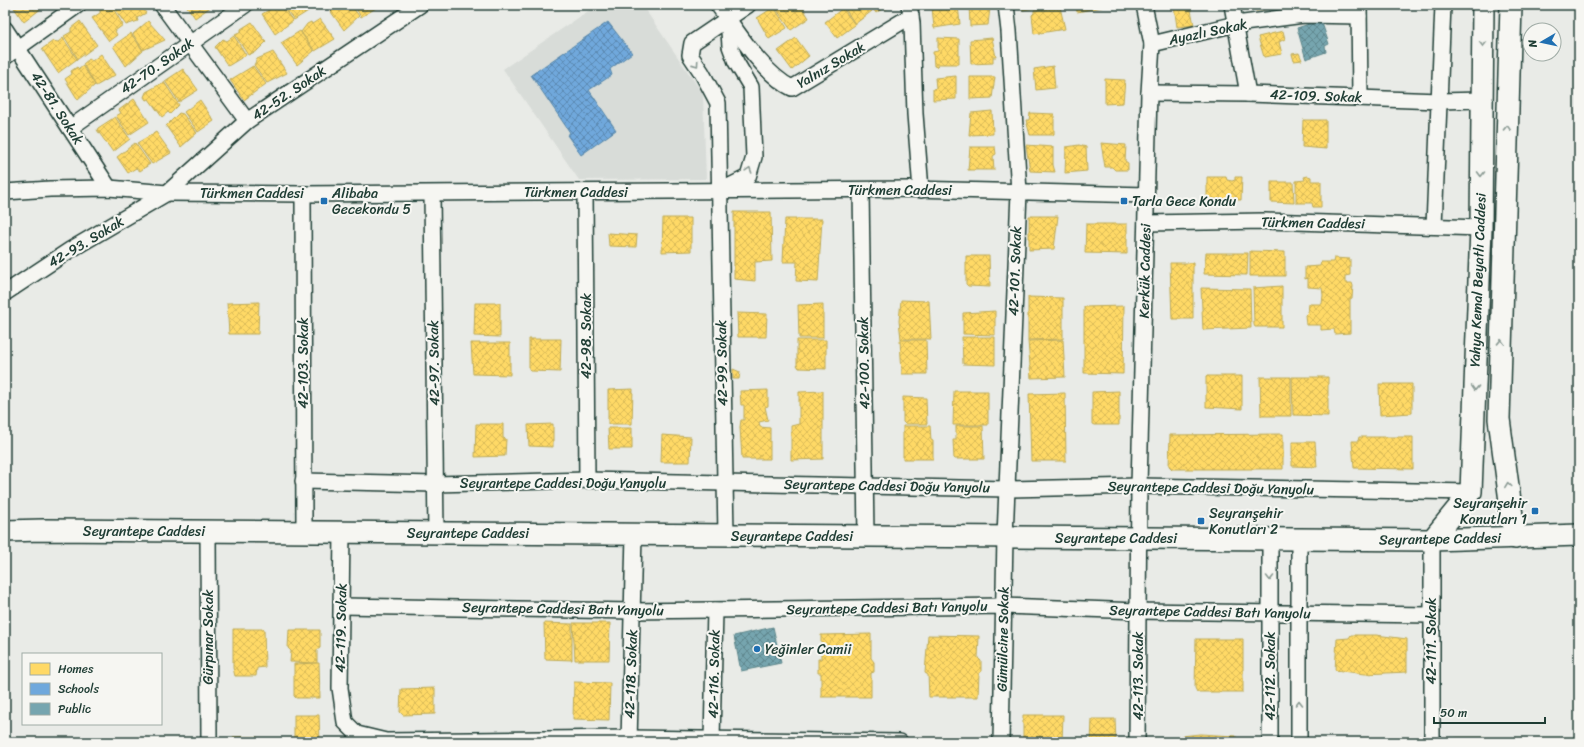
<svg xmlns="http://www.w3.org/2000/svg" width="1584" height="747" font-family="Sriracha,sans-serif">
<defs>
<pattern id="homes-cross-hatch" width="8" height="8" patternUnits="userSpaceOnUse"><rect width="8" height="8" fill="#ffd966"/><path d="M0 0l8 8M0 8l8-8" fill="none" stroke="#dabb59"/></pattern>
<pattern id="schools-cross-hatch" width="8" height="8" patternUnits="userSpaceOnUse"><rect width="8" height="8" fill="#6fa8dc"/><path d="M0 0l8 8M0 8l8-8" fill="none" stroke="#5b8ab3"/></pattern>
<pattern id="public-cross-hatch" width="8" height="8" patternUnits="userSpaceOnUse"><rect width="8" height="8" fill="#76a5af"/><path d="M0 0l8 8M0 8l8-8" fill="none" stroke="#60888f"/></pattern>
</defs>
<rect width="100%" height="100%" fill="#e9ebe7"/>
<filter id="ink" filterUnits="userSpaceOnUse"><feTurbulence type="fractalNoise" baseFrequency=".025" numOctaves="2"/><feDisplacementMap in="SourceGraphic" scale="8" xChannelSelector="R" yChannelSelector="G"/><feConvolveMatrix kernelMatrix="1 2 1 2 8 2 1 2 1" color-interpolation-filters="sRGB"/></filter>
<g filter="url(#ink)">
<polygon fill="#d8dcd8" points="597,5 642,5 703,94 706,179 579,180 503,69"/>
<g fill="url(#homes-cross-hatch)" stroke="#bcaa57">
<polygon points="12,5 39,5 42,8 24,22"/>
<polygon points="104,5 106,8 111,5 123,25 115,31 117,35 109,41 92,18 100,13 100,9"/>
<polygon points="112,5 140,5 146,13 137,18 138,21 126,25"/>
<polygon points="186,5 211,5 212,6 195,18"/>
<polygon points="277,5 281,5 293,21 275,34 262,14"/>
<polygon points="283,5 311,5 313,8 294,20"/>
<polygon points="334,5 351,5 359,16 344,30 331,12 332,6"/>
<polygon points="354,5 381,5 361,17"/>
<polygon points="777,5 801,5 809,18 791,30 775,7"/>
<polygon points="847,5 868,5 872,11 855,24 844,7"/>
<polygon points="870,5 891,5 886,9 883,8 876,13"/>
<polygon points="942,5 958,5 960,24 934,28 932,7"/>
<polygon points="969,5 986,5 987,8 990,8 988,25 970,26"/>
<polygon points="1022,5 1047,5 1047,6 1023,10"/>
<polygon points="1076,5 1102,5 1102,7 1077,12"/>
<polygon points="1181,5 1190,5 1194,25 1177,27 1174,6"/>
<polygon points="1250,5 1278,5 1278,6 1256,11 1255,8 1250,8"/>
<polygon points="1385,5 1427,5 1427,7 1385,6"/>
<polygon points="774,7 787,28 769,39 757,18"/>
<polygon points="1060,7 1065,29 1034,34 1032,15 1034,13 1034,10"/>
<polygon points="843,8 855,25 837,38 825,22"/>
<polygon points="320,19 335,39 315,51 301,32 307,24 311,22 312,24"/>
<polygon points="80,21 97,45 78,59 64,36 71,32 71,28"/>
<polygon points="148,21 165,40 143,50 133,34"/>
<polygon points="252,22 266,42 257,51 248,55 235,35 241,32 241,29"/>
<polygon points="300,31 314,51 297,65 281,43"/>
<polygon points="1283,31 1285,39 1279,42 1282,54 1264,57 1258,37"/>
<polygon points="131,33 143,51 126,66 113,46"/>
<polygon points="234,36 246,55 228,66 215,47 223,39 227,41"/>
<polygon points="63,38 77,59 58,73 42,49 53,41 58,42"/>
<polygon points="796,38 809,56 792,70 778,51"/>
<polygon points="938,38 959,39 959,64 938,64 937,67 934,66 933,52 938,51"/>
<polygon points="992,38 996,57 993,57 993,63 971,64 970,40"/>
<polygon points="273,52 287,73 267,83 254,65 257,59"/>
<polygon points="1299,53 1302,60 1294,61 1292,54"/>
<polygon points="101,54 115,75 96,86 83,64 89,59 92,61"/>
<polygon points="83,66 95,85 78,100 65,79 72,74 71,71 77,67 79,69"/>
<polygon points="253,66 266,84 244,100 230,80"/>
<polygon points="1053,66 1055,88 1036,90 1034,69"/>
<polygon points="183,69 198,90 179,102 165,81"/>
<polygon points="956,76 956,99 933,100 933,89 936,88 935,78"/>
<polygon points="970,77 995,77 992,98 970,99"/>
<polygon points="1105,79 1125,80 1123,103 1105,104"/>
<polygon points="164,82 179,105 170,114 168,112 162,117 149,99 146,100 144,97 146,92"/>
<polygon points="134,99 149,122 129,135 116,116 121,113 119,110"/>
<polygon points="200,100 214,121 198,132 184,112"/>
<polygon points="992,111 993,134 969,135 971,113"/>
<polygon points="179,113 183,114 197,133 181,147 166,126"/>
<polygon points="1030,113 1054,114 1054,135 1030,135 1026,120 1029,120"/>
<polygon points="115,117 130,139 113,152 97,130 98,128"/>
<polygon points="1303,120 1326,120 1326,149 1302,147"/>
<polygon points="156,132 171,153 152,164 137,143"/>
<polygon points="135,143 150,164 140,171 136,168 128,173 117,157"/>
<polygon points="1101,143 1126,145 1125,161 1128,163 1128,170 1115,170 1112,167 1105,167"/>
<polygon points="1026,145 1053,147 1053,165 1055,172 1030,171"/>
<polygon points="1079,145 1086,147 1087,171 1065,173 1066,147"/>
<polygon points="970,147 995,147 996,154 993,156 994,170 968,170"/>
<polygon points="1308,176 1311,177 1311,181 1321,181 1321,207 1313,207 1312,203 1296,203 1296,181 1305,180 1304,177"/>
<polygon points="1207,177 1226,177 1227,180 1232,181 1235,180 1235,177 1242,177 1241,200 1207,199"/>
<polygon points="1271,182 1293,182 1294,203 1271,202"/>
<polygon points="734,212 771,212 772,261 755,262 755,281 734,279"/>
<polygon points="1029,216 1058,216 1054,249 1029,250"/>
<polygon points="663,218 691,218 691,251 662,252"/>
<polygon points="785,219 822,219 818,282 796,281 797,262 783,262"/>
<polygon points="1086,224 1127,224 1127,254 1085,253"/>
<polygon points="608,233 637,235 636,247 609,246"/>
<polygon points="1250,251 1285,252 1285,276 1250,276"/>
<polygon points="1206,253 1248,253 1247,275 1204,274"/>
<polygon points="966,256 989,256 990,287 968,286 966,284"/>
<polygon points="1334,258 1350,259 1350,275 1345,276 1345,283 1352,283 1353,286 1352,298 1350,299 1350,333 1335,334 1334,329 1321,330 1321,325 1306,325 1305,315 1308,312 1309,304 1322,304 1323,295 1322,288 1308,287 1308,278 1305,279 1305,267 1320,266 1321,262 1333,262"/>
<polygon points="1170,263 1193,263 1193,319 1172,319"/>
<polygon points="1282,286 1282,327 1255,327 1254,325 1253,288"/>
<polygon points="1201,288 1250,289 1251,328 1203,330"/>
<polygon points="1028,297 1063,298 1063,339 1028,340"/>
<polygon points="901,300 929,301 931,339 901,339 899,321"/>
<polygon points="259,302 258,334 229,334 227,303"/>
<polygon points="475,303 500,303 500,337 474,336"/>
<polygon points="823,304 823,338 799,338 798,305"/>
<polygon points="1124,306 1123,374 1084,373 1084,307"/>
<polygon points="995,311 995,335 963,334 963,313"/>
<polygon points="737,313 767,314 766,337 738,337"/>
<polygon points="962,337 995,337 995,365 963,364"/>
<polygon points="529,339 561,339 560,372 531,371 529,369"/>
<polygon points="797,340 826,340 826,369 799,368 797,365"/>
<polygon points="900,340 926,340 927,374 902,374"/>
<polygon points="1063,340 1065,377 1031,378 1028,341"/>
<polygon points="471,343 510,343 510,375 473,374"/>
<polygon points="733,369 740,372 739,379 733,379"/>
<polygon points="1206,376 1242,376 1242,409 1206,407"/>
<polygon points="1260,377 1291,377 1291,416 1261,416"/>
<polygon points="1292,377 1328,377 1328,416 1293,415"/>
<polygon points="1379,384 1412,384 1412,413 1380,415"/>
<polygon points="633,389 632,424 608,424 608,390"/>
<polygon points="768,390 768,406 765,407 768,420 759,422 760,427 770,428 770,459 742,459 740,427 741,420 744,420 744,405 741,405 740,391"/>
<polygon points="823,391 823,459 791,460 791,426 799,424 799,392"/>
<polygon points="954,391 988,391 988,425 953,425"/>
<polygon points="1119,391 1119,425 1094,425 1092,424 1092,392"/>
<polygon points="1065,393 1066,461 1031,461 1029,394"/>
<polygon points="903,397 926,398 927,424 905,424 903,422"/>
<polygon points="476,424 503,424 503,438 506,439 505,456 475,457"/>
<polygon points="553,424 553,447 529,446 528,425"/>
<polygon points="903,426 930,426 931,440 933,441 933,459 903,459"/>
<polygon points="956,426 983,426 984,459 954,459 953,440 956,440"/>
<polygon points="608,428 632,428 632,449 609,449"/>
<polygon points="1283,434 1283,469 1172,469 1169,466 1170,435"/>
<polygon points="662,435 691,437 690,462 661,462"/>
<polygon points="1359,437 1413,437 1413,469 1354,468 1352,441 1358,441"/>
<polygon points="1292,442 1315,442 1317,467 1292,466"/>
<polygon points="544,623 572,624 572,660 545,659"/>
<polygon points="573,623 610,623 609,660 575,660"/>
<polygon points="233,629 264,629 265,667 257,668 256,676 235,676 233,668"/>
<polygon points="289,630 320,630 320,648 317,650 317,663 290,662 291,651 288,648"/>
<polygon points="871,634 871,658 874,662 874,672 871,673 871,697 821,697 821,673 818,673 818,659 821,659 821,635"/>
<polygon points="928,635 979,636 978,658 981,661 981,672 979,673 978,697 929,697 928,675 925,673"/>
<polygon points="1351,635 1376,635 1407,639 1407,672 1365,674 1335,670 1337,639 1349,638"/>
<polygon points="1196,639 1243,639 1243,692 1197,692 1195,688"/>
<polygon points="319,663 320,698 296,698 294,696 294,664"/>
<polygon points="574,682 610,683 609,720 573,719"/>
<polygon points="435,688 435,714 403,715 400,712 401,689"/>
<polygon points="294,715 319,715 320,742 294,742"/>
<polygon points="1023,715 1063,715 1062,742 1023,742"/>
<polygon points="1092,719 1115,719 1116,742 1091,742"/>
<polygon points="1200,734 1236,736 1236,742 1182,742 1181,736"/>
<polygon points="234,737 257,737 257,742 233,742"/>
<rect x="1456" y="738" width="29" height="4"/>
</g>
<polygon fill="url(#schools-cross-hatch)" stroke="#5788aa" points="608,22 632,53 610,69 612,75 589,90 616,130 581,155 567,135 570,133 569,131 531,75"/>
<g fill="url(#public-cross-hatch)" stroke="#5c868a">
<polygon points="1321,20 1329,44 1325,46 1326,52 1306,59 1297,28"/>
<polygon points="773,627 781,663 741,671 734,636"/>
</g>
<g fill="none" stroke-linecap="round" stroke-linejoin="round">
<defs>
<g id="street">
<polyline points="162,5 247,121"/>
<path d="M 718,5 C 737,31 764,75 792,88 L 911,16"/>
<polyline points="909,5 912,23 915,114 921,190"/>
<polyline points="1232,5 1248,94"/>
<polyline points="1359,5 1360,98"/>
<polyline points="5,29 109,188"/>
<polyline points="1152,44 1236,24 1304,15 1359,16"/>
<polyline points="5,57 78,5"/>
<polyline points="1149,93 1248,94 1439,101 1482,100"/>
<polyline points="70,128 245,5"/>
<polyline points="722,190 748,177 754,157 751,87 736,62 730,46 728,18"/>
<polyline points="861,190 866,536"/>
<polyline points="5,192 50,189 109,188 167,193 303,194 911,189 1146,195"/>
<polyline points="585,192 587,480"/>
<polyline points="303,194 304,532"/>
<polyline points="432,194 436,533"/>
<polyline points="1146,223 1265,221 1481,228"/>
<polyline points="1434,226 1443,5"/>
<polyline points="5,293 70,250 167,193 247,121 420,5"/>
<polyline points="303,481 435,484 587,480 1007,489 1139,486 1471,492"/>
<polyline points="208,532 209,742"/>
<polyline points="342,532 340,688 345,722 357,734 386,741 629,738 900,742"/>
<polyline points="726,535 718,103 702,73 690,55 692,43 748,5"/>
<polyline points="1270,539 1270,742"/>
<polyline points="1299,539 1299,742"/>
<polyline points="1432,540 1432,742"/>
<polyline points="342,606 633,611 1004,606 1138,611 1431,615"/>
<polyline points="712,739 715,610"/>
<polyline points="629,742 634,534"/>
<polyline points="1001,742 1005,537 1019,192 1009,31 1006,5"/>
<polyline points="1137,742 1139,486 1149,93 1152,44 1144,5"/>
</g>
<g id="secondary">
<polyline points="1511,5 1499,419 1515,538"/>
<polyline points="5,531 43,530 1432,540 1579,535"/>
<polyline points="1432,540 1471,492 1481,228 1483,5"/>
</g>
</defs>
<use href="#street" stroke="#1f3d34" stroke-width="18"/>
<use href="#secondary" stroke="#1f3d34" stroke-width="24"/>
<use href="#street" stroke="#f6f6f2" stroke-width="15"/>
<use href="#secondary" stroke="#f6f6f2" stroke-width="21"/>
</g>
<defs><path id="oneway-chevron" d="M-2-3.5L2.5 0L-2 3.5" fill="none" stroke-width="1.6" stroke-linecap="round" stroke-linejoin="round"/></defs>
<g stroke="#8a9a93">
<use href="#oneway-chevron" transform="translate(1483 44) rotate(91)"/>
<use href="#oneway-chevron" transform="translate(696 64) rotate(55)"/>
<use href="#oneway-chevron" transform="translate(1507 128) rotate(-88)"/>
<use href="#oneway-chevron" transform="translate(749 170) rotate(-72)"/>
<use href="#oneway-chevron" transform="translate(1481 174) rotate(91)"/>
<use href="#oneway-chevron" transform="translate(1501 342) rotate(-88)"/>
<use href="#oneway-chevron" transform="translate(1475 388) rotate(92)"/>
<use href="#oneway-chevron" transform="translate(1508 485) rotate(-98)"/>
<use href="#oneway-chevron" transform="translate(1270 578) rotate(90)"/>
<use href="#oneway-chevron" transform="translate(1299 703) rotate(-90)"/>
</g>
</g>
<g fill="#1f6fb2" stroke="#f6f6f2" stroke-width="1.5">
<rect x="320" y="197" width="8" height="8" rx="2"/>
<rect x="1120" y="197" width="8" height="8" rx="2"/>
<rect x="1531" y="507" width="8" height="8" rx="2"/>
<rect x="1197" y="517" width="8" height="8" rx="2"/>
<circle cx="757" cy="649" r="4"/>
</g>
<g text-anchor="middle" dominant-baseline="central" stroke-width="4" stroke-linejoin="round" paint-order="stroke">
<g font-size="14" fill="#1f3d34" stroke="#f6f6f2">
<text transform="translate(1208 32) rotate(-12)">Ayazlı Sokak</text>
<text transform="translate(831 65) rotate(-31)">Yalnız Sokak</text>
<text transform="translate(157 66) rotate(-35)">42-70. Sokak</text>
<text transform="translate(289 93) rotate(-34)">42-52. Sokak</text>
<text transform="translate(1316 96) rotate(2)">42-109. Sokak</text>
<text transform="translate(57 108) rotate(57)">42-81. Sokak</text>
<text x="900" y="190">Türkmen Caddesi</text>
<text x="576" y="192">Türkmen Caddesi</text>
<text x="252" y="193">Türkmen Caddesi</text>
<text transform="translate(1313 223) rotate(1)">Türkmen Caddesi</text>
<text transform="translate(86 242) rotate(-31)">42-93. Sokak</text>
<text transform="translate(1015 271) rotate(-88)">42-101. Sokak</text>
<text transform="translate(1145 271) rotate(-89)">Kerkük Caddesi</text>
<text transform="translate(1478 280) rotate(-88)">Yahya Kemal Beyatlı Caddesi</text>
<text transform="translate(586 336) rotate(-90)">42-98. Sokak</text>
<text transform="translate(303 363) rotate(-90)">42-103. Sokak</text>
<text transform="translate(434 363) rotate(-91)">42-97. Sokak</text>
<text transform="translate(722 363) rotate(-91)">42-99. Sokak</text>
<text transform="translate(864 363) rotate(-91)">42-100. Sokak</text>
<text x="563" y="483">Seyrantepe Caddesi Doğu Yanyolu</text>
<text transform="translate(887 486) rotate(1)">Seyrantepe Caddesi Doğu Yanyolu</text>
<text transform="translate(1211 488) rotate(1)">Seyrantepe Caddesi Doğu Yanyolu</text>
<text x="144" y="531">Seyrantepe Caddesi</text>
<text x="468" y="533">Seyrantepe Caddesi</text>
<text x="792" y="536">Seyrantepe Caddesi</text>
<text x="1116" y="538">Seyrantepe Caddesi</text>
<text transform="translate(1440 539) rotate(-1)">Seyrantepe Caddesi</text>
<text transform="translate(887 608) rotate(-1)">Seyrantepe Caddesi Batı Yanyolu</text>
<text transform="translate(563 609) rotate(1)">Seyrantepe Caddesi Batı Yanyolu</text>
<text transform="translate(1210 612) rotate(1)">Seyrantepe Caddesi Batı Yanyolu</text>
<text transform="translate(341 628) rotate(-89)">42-119. Sokak</text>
<text transform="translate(208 637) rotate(-90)">Gürpınar Sokak</text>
<text transform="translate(1003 639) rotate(-89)">Gümülcine Sokak</text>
<text transform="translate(1431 641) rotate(-90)">42-111. Sokak</text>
<text transform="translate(631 674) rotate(-88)">42-118. Sokak</text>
<text transform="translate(714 674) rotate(-89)">42-116. Sokak</text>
<text transform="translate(1138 676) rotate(-90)">42-113. Sokak</text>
<text transform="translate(1270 676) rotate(-90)">42-112. Sokak</text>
</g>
<g font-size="14" fill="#1f3d34" stroke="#f6f6f2" text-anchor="start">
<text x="332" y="193">Alibaba<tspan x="332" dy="16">Gecekondu 5</tspan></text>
<text x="1132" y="201">Tarla Gece Kondu</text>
<text x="1527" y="503" text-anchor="end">Seyranşehir<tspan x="1527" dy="16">Konutları 1</tspan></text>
<text x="1209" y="513">Seyranşehir<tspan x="1209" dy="16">Konutları 2</tspan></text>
<text x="765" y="649">Yeğinler Camii</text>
</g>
</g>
<rect width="1584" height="747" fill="none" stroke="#f6f6f2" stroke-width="20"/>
<rect x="10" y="10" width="1564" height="727" fill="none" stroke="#1f3d34" stroke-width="1.5" filter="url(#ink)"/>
<rect x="22" y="653" width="140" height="72" fill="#f6f6f2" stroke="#a0aca6"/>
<rect x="30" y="663" width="20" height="12" fill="#ffd966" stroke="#a0aca6"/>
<text x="58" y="673" font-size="12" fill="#1f3d34">Homes</text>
<rect x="30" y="683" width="20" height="12" fill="#6fa8dc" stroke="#a0aca6"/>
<text x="58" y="693" font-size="12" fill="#1f3d34">Schools</text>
<rect x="30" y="703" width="20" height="12" fill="#76a5af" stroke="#a0aca6"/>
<text x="58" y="713" font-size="12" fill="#1f3d34">Public</text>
<g transform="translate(1542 42) rotate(261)"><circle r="19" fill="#f6f6f2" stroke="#a0aca6"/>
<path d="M0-3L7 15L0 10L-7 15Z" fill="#1f6fb2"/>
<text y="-6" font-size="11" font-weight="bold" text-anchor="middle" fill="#1f3d34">N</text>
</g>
<path d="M1434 717v6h111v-6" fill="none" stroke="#1f3d34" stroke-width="2"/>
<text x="1440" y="717" font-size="12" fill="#1f3d34" stroke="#f6f6f2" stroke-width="3" paint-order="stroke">50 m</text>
</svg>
